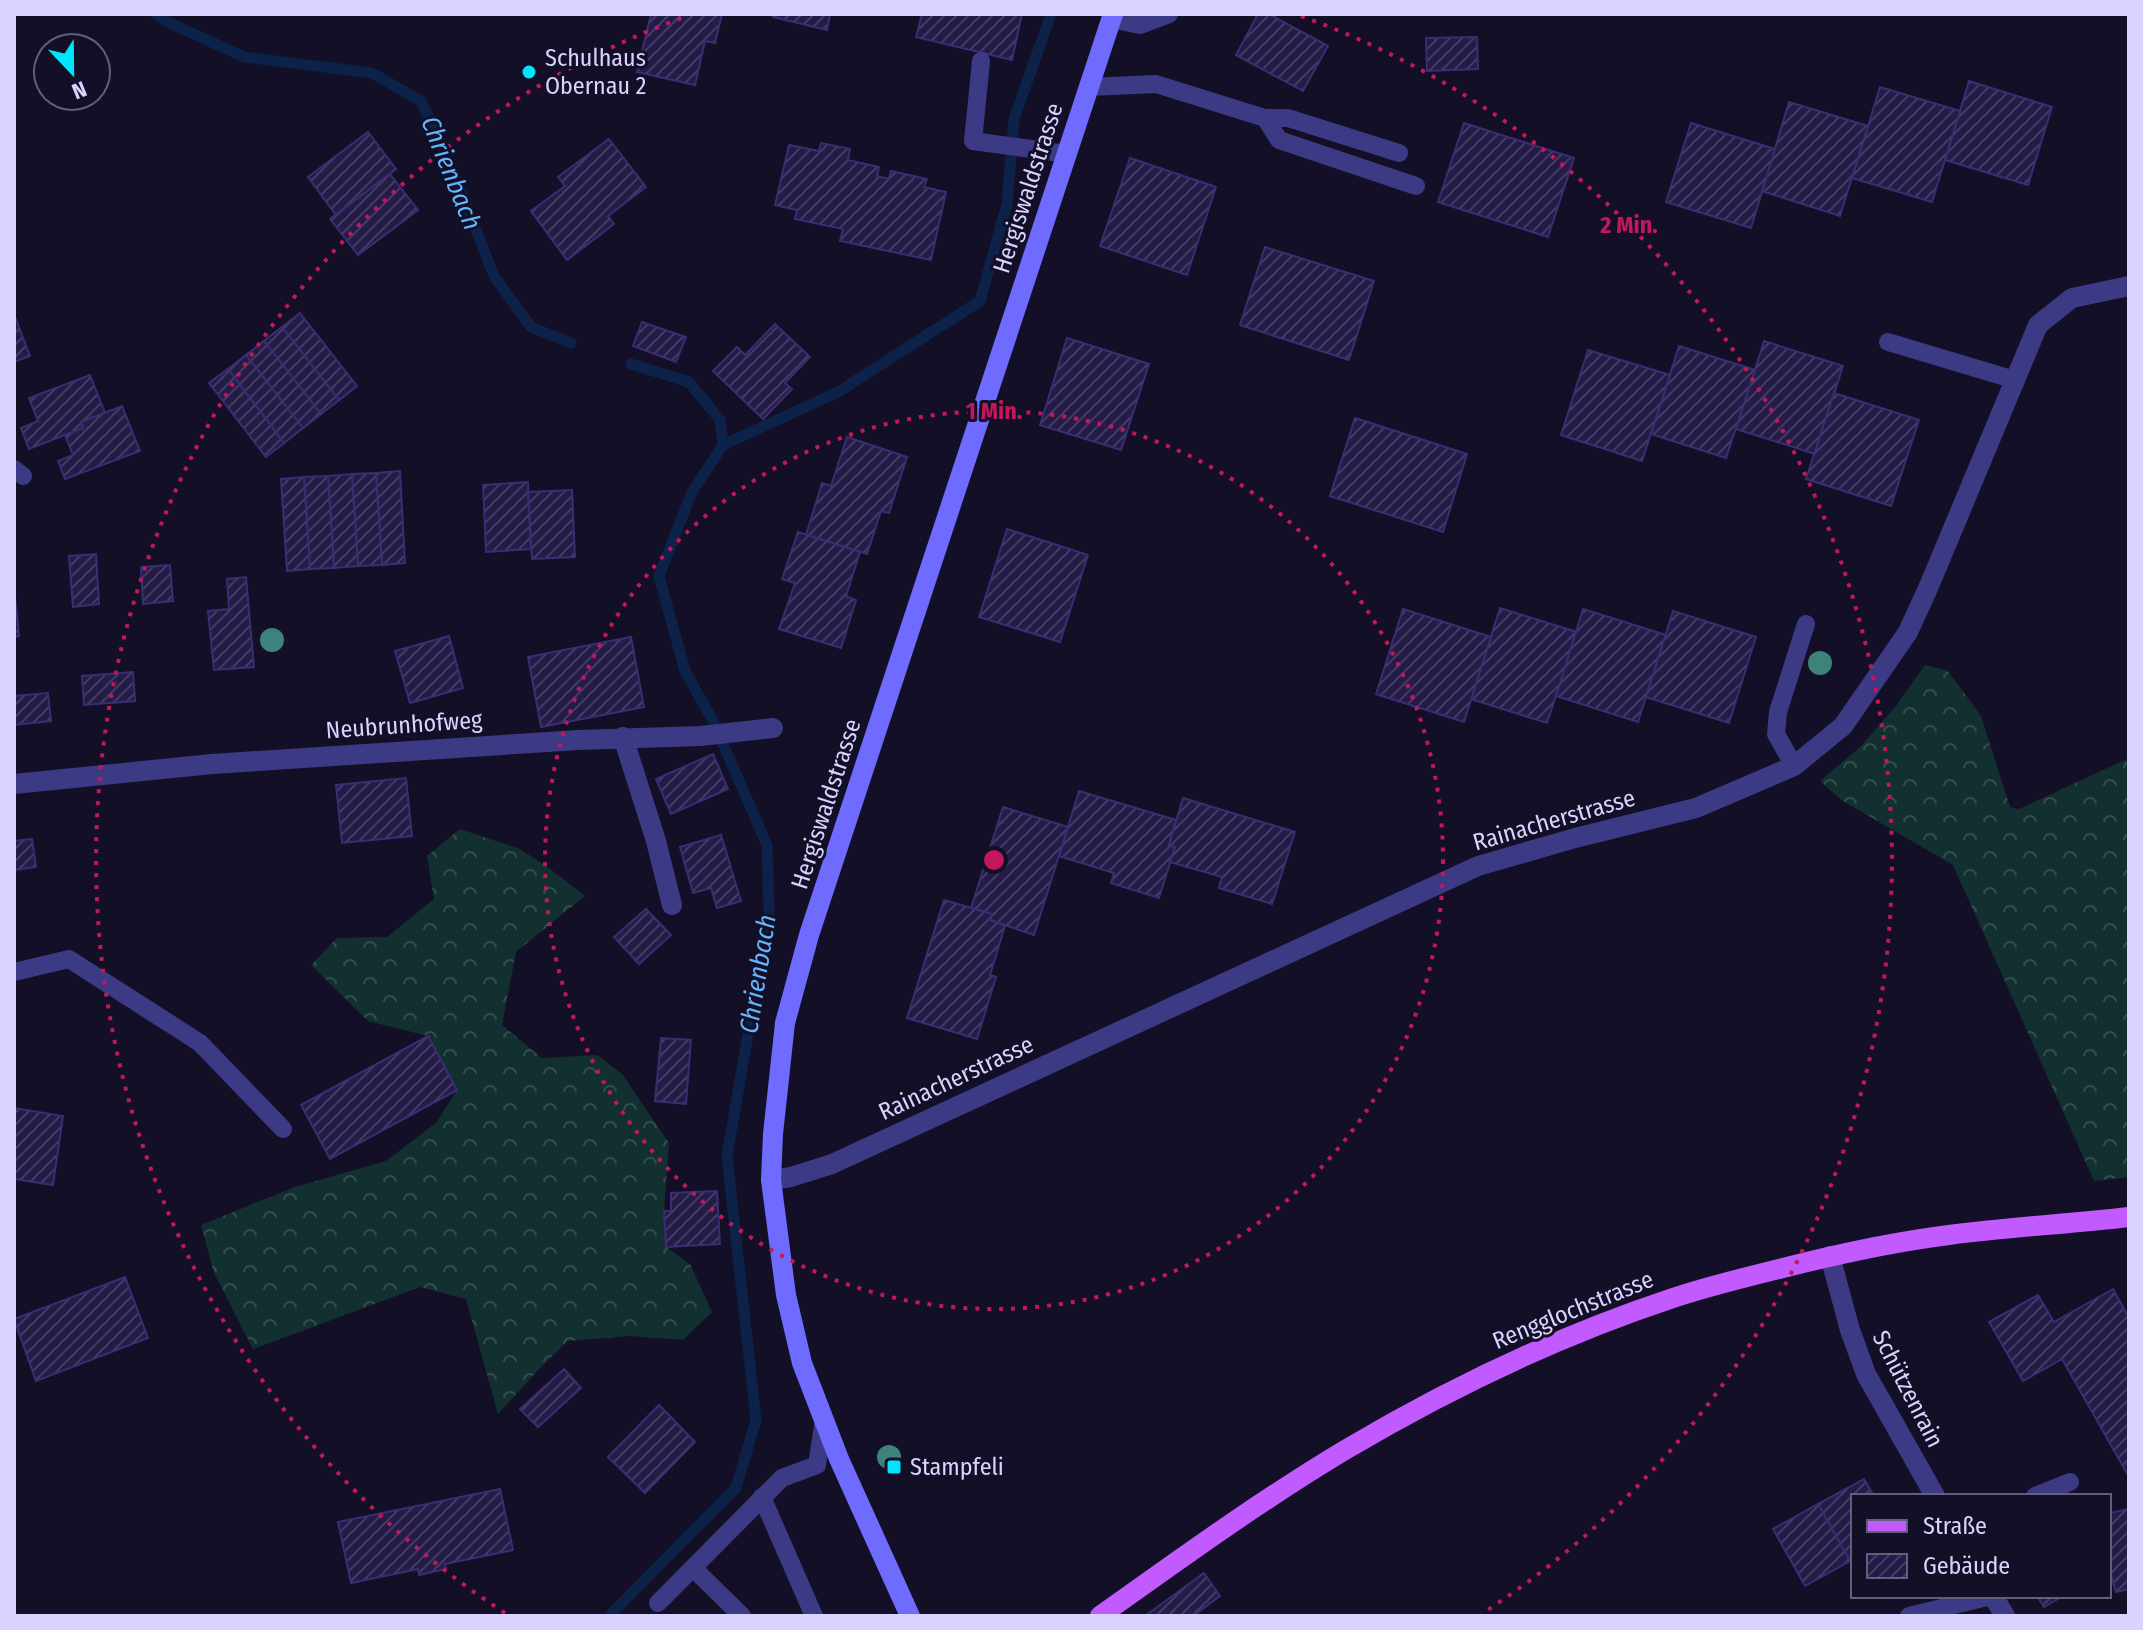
<svg xmlns="http://www.w3.org/2000/svg" width="2143" height="1630" font-family="'Fira Sans Condensed',sans-serif">
<defs>
<pattern id="forest-crowns" width="20" height="18" patternUnits="userSpaceOnUse" patternTransform="scale(2)"><rect width="20" height="18" fill="#12302f"/><path d="M2 6a3 3 0 1 1 6 0M12 15a3 3 0 1 1 6 0" fill="none" stroke="#344d4e"/></pattern>
<pattern id="building-hatch" width="6" height="6" patternUnits="userSpaceOnUse" patternTransform="scale(2)"><rect width="6" height="6" fill="#241b47"/><path d="M-1 1l2-2M0 6l6-6M5 7l2-2" fill="none" stroke="#433b63"/></pattern>
</defs>
<rect width="100%" height="100%" fill="#130f26"/>
<g fill="url(#forest-crowns)">
<polygon points="1925,665 1948,671 1981,716 2010,807 2019,809 2129,758 2129,1177 2094,1181 1953,865 1841,800 1820,781 1859,748 1896,706"/>
<polygon points="460,829 520,849 549,868 585,896 516,952 502,1025 542,1058 597,1055 622,1074 669,1143 664,1211 666,1247 690,1264 712,1312 683,1340 631,1336 568,1341 539,1369 498,1414 466,1299 420,1287 253,1349 214,1273 201,1225 295,1187 386,1161 436,1123 457,1090 428,1036 368,1021 311,965 337,938 387,937 434,899 427,856"/>
</g>
<g fill="none" stroke-linecap="round" stroke-linejoin="round">
<g stroke="#0c2248" stroke-width="11">
<polyline points="156,14 170,23 244,57 372,73 421,101 451,165 494,276 531,327 571,343"/>
<polyline points="723,445 838,392 980,301 1007,204 1014,119 1051,14"/>
<polyline points="609,1616 736,1488 756,1420 727,1156 769,912 767,845 713,721 685,671 659,576 692,492 723,445 720,420 689,382 631,364"/>
</g>
</g>
<g fill="url(#building-hatch)" stroke="#3b2d73" stroke-width="2">
<polygon points="651,14 722,14 715,43 705,41 695,85 637,72"/>
<polygon points="773,14 830,14 827,30 773,17"/>
<polygon points="922,14 1022,14 1012,60 916,37"/>
<polygon points="1258,14 1269,14 1328,46 1303,91 1236,55"/>
<polygon points="1477,37 1478,69 1427,71 1426,38"/>
<polygon points="1969,81 2052,107 2028,185 1945,160"/>
<polygon points="1880,87 1960,111 1932,202 1852,178"/>
<polygon points="1789,102 1868,126 1840,216 1762,191"/>
<polygon points="1464,123 1574,158 1548,237 1438,202"/>
<polygon points="1691,123 1775,149 1751,228 1666,202"/>
<polygon points="368,132 396,169 336,215 308,177"/>
<polygon points="609,139 646,187 608,216 614,224 567,260 531,211 565,186 558,177"/>
<polygon points="821,143 850,149 848,160 879,167 877,176 889,179 891,171 927,179 924,187 946,192 931,260 840,241 843,229 795,219 797,210 775,205 789,145 819,151"/>
<polygon points="1130,158 1216,187 1187,275 1100,246"/>
<polygon points="390,174 418,210 358,255 330,219"/>
<polygon points="1265,247 1374,281 1349,360 1240,325"/>
<polygon points="300,313 357,386 339,400 282,327"/>
<polygon points="14,314 30,356 14,362"/>
<polygon points="642,322 686,337 676,362 633,346"/>
<polygon points="775,324 810,357 785,383 792,389 763,419 713,371 737,347 745,355"/>
<polygon points="282,327 339,400 321,414 264,341"/>
<polygon points="1067,338 1149,364 1121,450 1040,425"/>
<polygon points="264,341 321,414 303,428 246,355"/>
<polygon points="1764,341 1843,366 1815,454 1736,429"/>
<polygon points="1679,346 1755,370 1726,458 1651,434"/>
<polygon points="1588,350 1670,375 1642,461 1561,435"/>
<polygon points="246,355 303,428 284,443 228,369"/>
<polygon points="228,369 284,443 266,457 209,383"/>
<polygon points="90,375 105,413 81,422 83,428 29,449 21,428 38,421 29,398"/>
<polygon points="1834,393 1919,420 1891,506 1806,479"/>
<polygon points="122,406 140,451 65,479 58,461 73,455 65,435 83,428 81,422"/>
<polygon points="1355,418 1467,454 1443,532 1330,496"/>
<polygon points="847,437 907,457 889,513 881,511 867,554 806,535 822,483 831,486"/>
<polygon points="400,471 405,563 382,565 376,473"/>
<polygon points="376,473 382,565 358,566 352,474"/>
<polygon points="352,474 358,566 334,568 328,476"/>
<polygon points="328,476 334,568 310,569 304,477"/>
<polygon points="304,477 310,569 287,571 281,479"/>
<polygon points="528,482 531,549 486,552 483,485"/>
<polygon points="572,490 575,557 532,559 528,492"/>
<polygon points="1007,529 1088,555 1060,642 979,617"/>
<polygon points="798,532 860,552 846,596 856,600 841,648 779,629 795,583 782,579"/>
<polygon points="96,554 99,604 73,607 69,556"/>
<polygon points="170,565 173,601 143,604 141,567"/>
<polygon points="246,577 254,667 214,670 208,611 229,609 227,579"/>
<polygon points="14,586 19,636 14,637"/>
<polygon points="1500,608 1577,632 1547,723 1471,699"/>
<polygon points="1403,609 1491,637 1464,722 1376,694"/>
<polygon points="1583,609 1666,635 1638,722 1556,696"/>
<polygon points="1673,611 1756,637 1729,723 1646,697"/>
<polygon points="449,636 463,688 410,703 395,651"/>
<polygon points="631,637 644,707 541,727 528,657"/>
<polygon points="133,672 135,701 84,705 82,676"/>
<polygon points="48,693 51,721 14,725 14,696"/>
<polygon points="713,754 728,789 671,814 656,779"/>
<polygon points="406,778 412,836 342,843 336,785"/>
<polygon points="1079,791 1176,820 1169,845 1175,847 1159,898 1111,883 1114,873 1059,856"/>
<polygon points="1183,798 1295,832 1272,904 1219,888 1222,877 1170,862 1175,847 1169,845"/>
<polygon points="1003,807 1068,827 1034,935 990,920 992,914 971,908"/>
<polygon points="721,835 741,901 717,908 711,888 693,893 680,847"/>
<polygon points="32,839 36,867 14,870 14,841"/>
<polygon points="944,900 992,914 990,920 1005,926 990,975 996,977 977,1039 907,1018"/>
<polygon points="646,909 671,935 639,964 614,937"/>
<polygon points="428,1036 457,1090 330,1159 301,1105"/>
<polygon points="661,1038 691,1040 686,1104 655,1101"/>
<polygon points="14,1108 63,1116 53,1185 14,1179"/>
<polygon points="717,1191 720,1244 666,1247 664,1211 671,1211 671,1193"/>
<polygon points="125,1277 148,1338 36,1381 14,1319"/>
<polygon points="2113,1289 2129,1318 2129,1477 2062,1359 2023,1381 1989,1322 2038,1295 2054,1322"/>
<polygon points="564,1369 581,1388 538,1427 520,1409"/>
<polygon points="659,1405 695,1442 645,1493 608,1457"/>
<polygon points="1864,1479 1874,1496 1853,1496 1853,1559 1850,1561 1818,1504"/>
<polygon points="500,1489 513,1550 445,1564 446,1569 419,1575 418,1569 351,1583 338,1522"/>
<polygon points="1818,1504 1850,1561 1805,1586 1773,1529"/>
<polygon points="2129,1509 2129,1589 2116,1592 2109,1569 2109,1513"/>
<polygon points="1204,1573 1220,1596 1193,1616 1145,1616"/>
<polygon points="2037,1596 2063,1596 2044,1607"/>
</g>
<g fill="none" stroke-linecap="round" stroke-linejoin="round">
<g stroke="#3d3a85" stroke-width="18">
<polyline points="1111,19 1140,25 1169,14"/>
<polyline points="981,61 973,141 1067,154"/>
<polyline points="1088,87 1156,84 1265,118 1279,140 1416,186"/>
<polyline points="1265,118 1288,118 1399,153"/>
<polyline points="1888,342 2015,380"/>
<polyline points="14,469 23,476"/>
<polyline points="1794,766 1776,734 1778,712 1806,624"/>
<polyline points="14,972 69,959 200,1043 283,1129"/>
<polyline points="2035,1496 2070,1482"/>
<polyline points="762,1497 814,1616"/>
<polyline points="693,1568 742,1616"/>
<polyline points="658,1603 782,1478 817,1465 824,1419"/>
<polyline points="1909,1616 1991,1596"/>
</g>
<g stroke="#3d3a85" stroke-width="20">
<polyline points="623,737 656,841 672,905"/>
<polyline points="14,784 212,764 578,740 701,736 773,728"/>
<polyline points="771,1180 791,1177 832,1164 1478,866 1575,838 1696,808 1794,766 1843,726 1908,632 1929,586 2038,325 2072,298 2129,286"/>
<polyline points="1830,1256 1850,1330 1866,1374 1935,1496"/>
<polyline points="1993,1596 2005,1616"/>
</g>
<polyline stroke="#6f6bff" stroke-width="20" points="910,1616 839,1459 802,1363 786,1295 771,1180 773,1134 785,1023 809,935 1113,14"/>
<path stroke="#c25bff" stroke-width="20" d="M 1100,1616 C 1180,1559 1260,1501 1345,1450 C 1448,1389 1558,1336 1673,1298 C 1709,1286 1746,1277 1783,1268 C 1838,1254 1893,1242 1949,1235 C 2009,1227 2069,1224 2129,1217"/>
</g>
<g fill="#3d827b">
<circle cx="272" cy="640" r="12"/>
<circle cx="1820" cy="663" r="12"/>
<circle cx="889" cy="1457" r="12"/>
</g>
<g fill="none" stroke="#c2185b" stroke-width="4" stroke-dasharray="4 8">
<circle cx="994" cy="860" r="449"/>
<path d="M505 1613A898 898 0 0 1 687 16M1301 16A898 898 0 0 1 1483 1613"/>
</g>
<g fill="#00e5ff" stroke="#130f26" stroke-width="3">
<circle cx="529" cy="72" r="8"/>
<rect x="886" y="1459" width="16" height="16" rx="4"/>
</g>
<g text-anchor="middle" dominant-baseline="central" stroke-width="6" stroke-linejoin="round" paint-order="stroke">
<g font-size="24" fill="#d9d4ff" stroke="#130f26" text-anchor="start">
<text x="545" y="58">Schulhaus<tspan x="545" dy="28">Obernau 2</tspan></text>
<text x="910" y="1467">Stampfeli</text>
</g>
<g font-size="24" fill="#d9d4ff" stroke="#130f26">
<text transform="translate(1028 188) rotate(-72)">Hergiswaldstrasse</text>
<text transform="translate(404 725) rotate(-4)">Neubrunhofweg</text>
<text transform="translate(826 804) rotate(-72)">Hergiswaldstrasse</text>
<text transform="translate(1554 820) rotate(-16)">Rainacherstrasse</text>
<text transform="translate(956 1078) rotate(-25)">Rainacherstrasse</text>
<text transform="translate(1573 1310) rotate(-22)">Rengglochstrasse</text>
<text transform="translate(1908 1389) rotate(63)">Schützenrain</text>
</g>
<g font-size="26" font-style="italic" fill="#62b6ff" stroke="#130f26">
<text transform="translate(451 173) rotate(68)">Chrienbach</text>
<text transform="translate(758 974) rotate(-81)">Chrienbach</text>
</g>
</g>
<circle cx="994" cy="860" r="12" fill="#c2185b" stroke="#130f26" stroke-width="4"/>
<g font-size="24" text-anchor="middle" font-weight="bold" fill="#c2185b" stroke="#130f26" stroke-width="6" stroke-linejoin="round" paint-order="stroke">
<text x="1629" y="233">2 Min.</text>
<text x="994" y="419">1 Min.</text>
</g>
<rect width="2143" height="1630" fill="none" stroke="#d9d4ff" stroke-width="32"/>
<rect x="1851" y="1494" width="260" height="104" fill="#130f26" stroke="#625e7d" stroke-width="2"/>
<rect x="1867" y="1520" width="40" height="12" fill="#c25bff" stroke="#625e7d" stroke-width="2"/>
<text x="1923" y="1534" font-size="24" fill="#d9d4ff">Straße</text>
<rect x="1867" y="1554" width="40" height="24" fill="url(#building-hatch)" stroke="#625e7d" stroke-width="2"/>
<text x="1923" y="1574" font-size="24" fill="#d9d4ff">Gebäude</text>
<g transform="translate(72 72) rotate(158)"><circle r="38" fill="#130f26" stroke="#625e7d" stroke-width="2"/>
<path d="M0-6L14 30L0 20L-14 30Z" fill="#00e5ff"/>
<text y="-12" font-size="22" font-weight="bold" text-anchor="middle" fill="#d9d4ff">N</text>
</g>
</svg>
